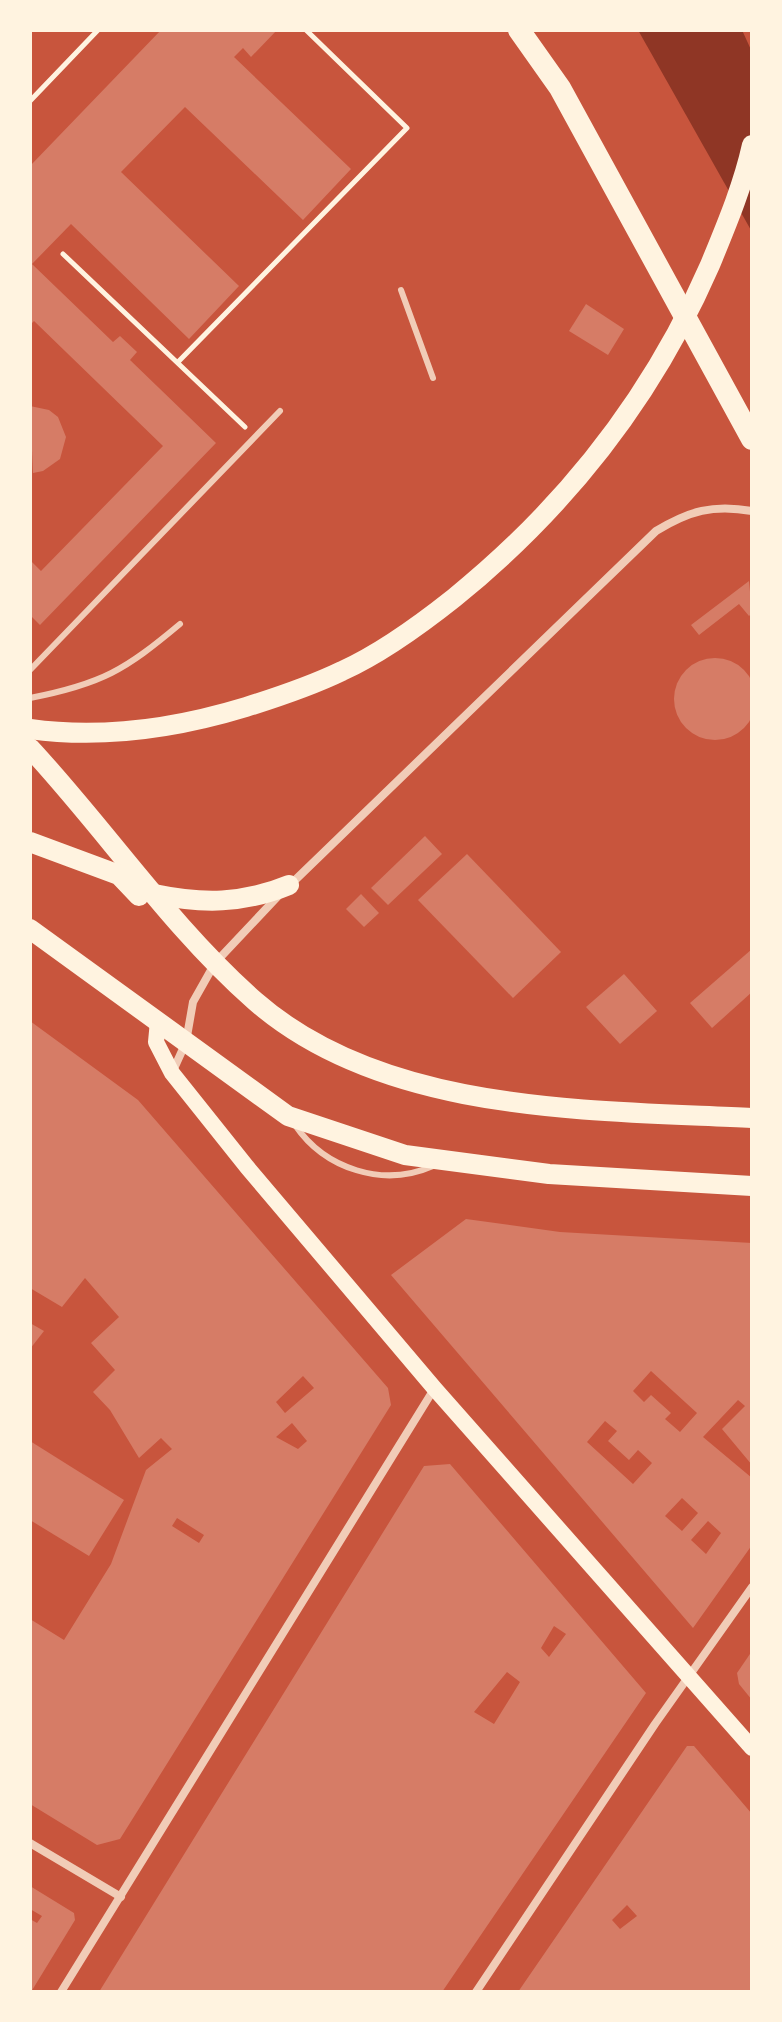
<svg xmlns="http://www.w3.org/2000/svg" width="782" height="2022" font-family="Lato,sans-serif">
<rect width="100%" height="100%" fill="#c8553d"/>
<polygon fill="#8f3625" points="638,30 742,30 752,52 752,232"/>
<g fill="#d67c66" fill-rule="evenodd">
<polygon points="161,30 277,30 251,57 243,48 234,57 351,169 303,220 185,107 121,172 239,286 189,339 71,224 32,264 113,342 120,336 137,352 130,360 216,443 40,625 30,615 30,560 41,571 163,446 34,321 30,325 30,166"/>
<polygon points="586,304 624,329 608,355 569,331"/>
<polygon points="30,406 49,410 58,417 66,437 60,459 43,471 33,473"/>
<polygon points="749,581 752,613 749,616 739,604 699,635 691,625"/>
<circle cx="715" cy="699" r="41"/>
<polygon points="425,836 442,854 388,905 371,888"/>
<polygon points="467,854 561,952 513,998 418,900"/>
<polygon points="361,894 379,913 364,927 346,909"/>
<polygon points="752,949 752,992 712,1028 690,1003"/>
<polygon points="624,974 657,1011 620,1044 586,1007"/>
<path d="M 30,1021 L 138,1100 L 388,1388 L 391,1405 L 120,1839 L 97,1845 L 30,1804 L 30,1619 L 64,1640 L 111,1564 L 146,1470 L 172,1449 L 161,1438 L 139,1458 L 110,1410 L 93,1392 L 115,1370 L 91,1343 L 119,1317 L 104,1300 L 85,1278 L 62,1307 L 30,1288 ZM 303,1376 L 314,1388 L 285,1413 L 276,1402 ZM 292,1423 L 307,1441 L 298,1449 L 276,1437 ZM 177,1518 L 204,1535 L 199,1543 L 172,1526 Z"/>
<path d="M 466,1219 L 560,1232 L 752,1243 L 752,1465 L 722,1429 L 745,1406 L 738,1400 L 703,1437 L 752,1478 L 752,1545 L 693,1628 L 391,1275 ZM 651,1371 L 697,1413 L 680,1432 L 665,1419 L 671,1413 L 651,1395 L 644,1402 L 633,1391 ZM 605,1421 L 617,1431 L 608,1441 L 629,1460 L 638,1450 L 652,1463 L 633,1484 L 587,1442 ZM 682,1498 L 698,1513 L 682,1531 L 665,1516 ZM 708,1521 L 721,1533 L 706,1554 L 691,1540 Z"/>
<polygon points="30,1323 44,1331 30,1349"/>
<polygon points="30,1441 124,1500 89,1556 30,1520"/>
<path d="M 450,1464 L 646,1693 L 442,1992 L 99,1992 L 424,1466 ZM 554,1626 L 566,1634 L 549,1657 L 541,1648 ZM 507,1672 L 520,1682 L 494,1724 L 474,1712 Z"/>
<polygon points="752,1651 752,1700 739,1684 737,1673"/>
<path d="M 687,1746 L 694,1746 L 752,1814 L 752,1992 L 518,1992 ZM 627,1905 L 637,1916 L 620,1929 L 612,1920 Z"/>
<polygon points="30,1886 74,1913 75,1920 31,1992 30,1919 37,1923 42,1916 30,1909"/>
</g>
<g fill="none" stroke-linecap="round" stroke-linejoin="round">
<g stroke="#fff3e0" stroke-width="5">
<polyline points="30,101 98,30"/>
<polyline points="63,254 245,427"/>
<polyline points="179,361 407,128 306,30"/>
</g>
<g stroke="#f1ccb7" stroke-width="6">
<polyline points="401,290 433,378"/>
<polyline points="30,670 280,411"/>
<path d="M 30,698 C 102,684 125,670 180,624"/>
<path d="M 295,1125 C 325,1169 383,1188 433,1166"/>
</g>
<g stroke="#f1ccb7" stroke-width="8">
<path d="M 290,885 L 656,531 C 689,511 713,504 752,511"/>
<polyline points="172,1073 186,1042 193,1002 215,963 280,894"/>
<polyline points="30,1843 121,1897"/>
<polyline points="61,1992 434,1389"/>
<polyline points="476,1992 655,1724 752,1587"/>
</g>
<polyline stroke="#fff3e0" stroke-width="16" points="158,1021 156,1042 172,1073 247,1167 435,1389 752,1748"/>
<g stroke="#fff3e0" stroke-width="20">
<path d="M 30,729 C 101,739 177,728 246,707 C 278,697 311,686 342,671 C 382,653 420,625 454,598 C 565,508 653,396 710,265 C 726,226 743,186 752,145"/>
<path d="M 30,748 C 107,831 170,926 255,1001 C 384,1114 590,1110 752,1118"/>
<polyline points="30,842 119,875 139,896"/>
<path d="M 154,894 C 202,904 243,904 289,885"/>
<polyline points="30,929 288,1116 405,1155 549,1174 752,1186"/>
</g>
<polyline stroke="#fff3e0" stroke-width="22" points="519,30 560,88 752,439"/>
</g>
<rect width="782" height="2022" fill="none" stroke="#fff3e0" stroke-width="64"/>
</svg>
